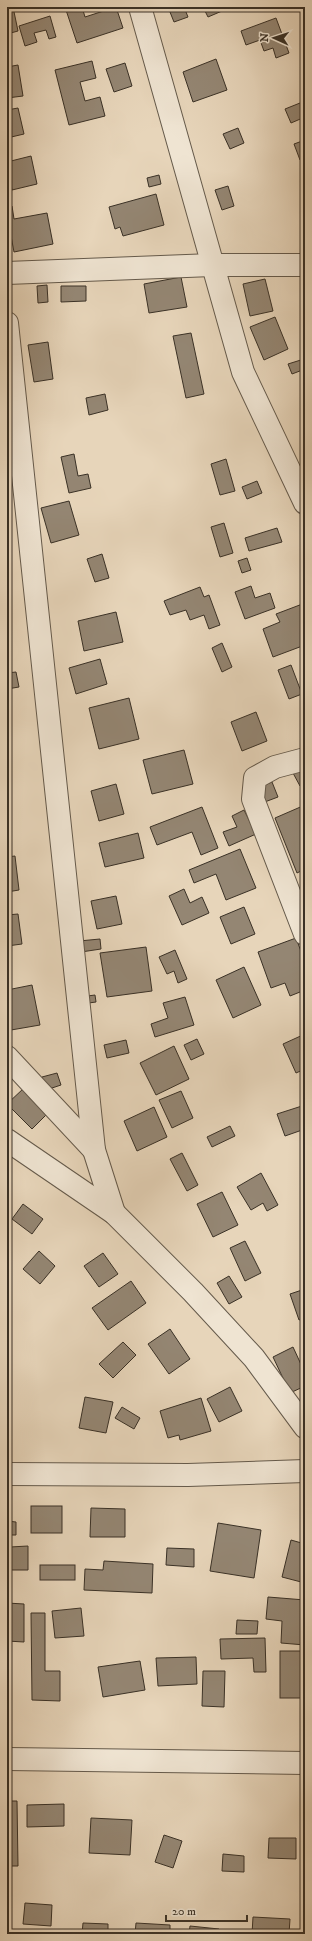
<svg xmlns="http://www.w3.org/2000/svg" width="312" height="1941" font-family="'IM FELL DW Pica',serif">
<rect width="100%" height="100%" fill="#e7d5ba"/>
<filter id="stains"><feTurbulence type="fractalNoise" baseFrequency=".005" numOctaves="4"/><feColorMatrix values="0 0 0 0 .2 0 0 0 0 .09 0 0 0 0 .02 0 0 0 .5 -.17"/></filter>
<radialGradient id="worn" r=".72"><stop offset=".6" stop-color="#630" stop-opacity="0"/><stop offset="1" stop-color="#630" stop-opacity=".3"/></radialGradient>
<g fill="#948673" stroke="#3a3126">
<polygon points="7,7 13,7 18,31 7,34"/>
<polygon points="65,7 82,7 85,17 116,7 123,28 77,43"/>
<polygon points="168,7 184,7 188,17 174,22"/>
<polygon points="203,7 220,7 222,11 208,17"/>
<polygon points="50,16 56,37 49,39 46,30 34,33 37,42 25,46 19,26"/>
<polygon points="276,18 289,53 276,58 273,48 264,51 260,40 246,45 241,31"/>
<polygon points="216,59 227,90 193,102 183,72"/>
<polygon points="92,61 96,78 80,82 85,101 100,97 105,116 69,125 55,70"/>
<polygon points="125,63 132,86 114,92 106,69"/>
<polygon points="18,65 23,96 7,98 7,67"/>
<polygon points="305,101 305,117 291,123 285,109"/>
<polygon points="18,108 24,134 7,138 7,110"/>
<polygon points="238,128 244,143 230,149 223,134"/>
<polygon points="305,140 305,158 300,160 294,144"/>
<polygon points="31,156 37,184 12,190 7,162"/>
<polygon points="159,175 161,184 149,187 147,178"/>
<polygon points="228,186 234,206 222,210 215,190"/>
<polygon points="156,194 164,225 123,236 120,227 115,229 109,207"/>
<polygon points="12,206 14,219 47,213 53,244 14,252 9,225 7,226 7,207"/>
<polygon points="181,277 187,307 149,313 144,284"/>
<polygon points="265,279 273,311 250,316 243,284"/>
<polygon points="47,285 48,302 38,303 37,286"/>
<polygon points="61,286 86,286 86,301 61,302"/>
<polygon points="275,317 288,349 264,360 250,327"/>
<polygon points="191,333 204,394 186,398 173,336"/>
<polygon points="48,342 53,379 34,382 28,345"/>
<polygon points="304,359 305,369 292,374 288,364"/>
<polygon points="105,394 108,410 89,415 86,398"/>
<polygon points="74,454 78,476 88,474 91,488 69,493 61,457"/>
<polygon points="226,459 235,491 220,495 211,464"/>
<polygon points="257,481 262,493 247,499 242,487"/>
<polygon points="69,501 79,535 51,543 41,508"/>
<polygon points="224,523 233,553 220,557 211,527"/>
<polygon points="277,528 282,542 249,551 245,538"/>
<polygon points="102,554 109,578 95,582 87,559"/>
<polygon points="247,558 251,570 242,573 238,561"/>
<polygon points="251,586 255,598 270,593 275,608 245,619 235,592"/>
<polygon points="200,587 204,597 209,595 220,625 209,629 204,615 190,620 186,610 170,615 164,601"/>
<polygon points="305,603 305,645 273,657 263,629 280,622 276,614"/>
<polygon points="116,612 123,642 84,651 78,621"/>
<rect x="7" y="622" width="3" height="25"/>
<polygon points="222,643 232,667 222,672 212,648"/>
<polygon points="100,659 107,684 76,694 69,668"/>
<polygon points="291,665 302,694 289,699 278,670"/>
<polygon points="16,672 19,687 7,689 7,673"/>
<polygon points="129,698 139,739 99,749 89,708"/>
<polygon points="256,712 267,741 242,751 231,722"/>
<polygon points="184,750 193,784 152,794 143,760"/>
<polygon points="301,769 305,778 305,784 300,786 293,773"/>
<polygon points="272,782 278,797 262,803 257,788"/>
<polygon points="116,784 124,814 99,821 91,791"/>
<polygon points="305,805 305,869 297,873 275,818"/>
<polygon points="202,807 218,848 201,855 192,832 157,845 150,827"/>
<polygon points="244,810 256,834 229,846 223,832 237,827 232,816"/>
<polygon points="138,833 144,858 105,867 99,843"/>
<polygon points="240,849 256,888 226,900 216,874 194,883 189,870"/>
<polygon points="15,856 19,890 7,892 7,857"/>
<polygon points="184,889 190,903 202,897 209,913 182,925 169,896"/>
<polygon points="116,896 122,924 97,929 91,901"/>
<polygon points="244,907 255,934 231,944 220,917"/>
<polygon points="18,914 22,944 7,946 7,915"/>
<polygon points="296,938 305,962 305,990 290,996 285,983 271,988 258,952"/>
<polygon points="100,939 101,949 81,952 79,941"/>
<polygon points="146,947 152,991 107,997 100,953"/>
<polygon points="175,950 187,979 178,983 174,971 167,974 159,957"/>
<polygon points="244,967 261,1005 233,1018 216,980"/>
<polygon points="32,985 40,1025 11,1030 7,1008 7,990"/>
<polygon points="95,995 96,1002 81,1004 80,997"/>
<polygon points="185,997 194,1025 155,1037 151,1024 168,1018 163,1003"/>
<polygon points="305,1034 305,1069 296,1073 283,1044"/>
<polygon points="197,1039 204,1054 191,1060 184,1045"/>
<polygon points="126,1040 129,1053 107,1058 104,1045"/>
<polygon points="174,1046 189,1079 156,1095 140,1063"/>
<polygon points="57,1073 61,1085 46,1090 42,1077"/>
<polygon points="24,1088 48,1113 32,1129 7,1104"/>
<polygon points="181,1091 193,1118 172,1128 159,1100"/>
<polygon points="305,1105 305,1129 285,1136 277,1114"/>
<polygon points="154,1107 167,1137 137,1151 124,1121"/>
<polygon points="230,1126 235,1136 212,1147 207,1137"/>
<polygon points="182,1153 198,1185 187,1191 170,1159"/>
<polygon points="261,1173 278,1205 267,1211 263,1203 251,1210 237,1187"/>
<polygon points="222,1192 238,1225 213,1237 197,1204"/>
<polygon points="23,1204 43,1219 32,1234 12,1219"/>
<polygon points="245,1241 261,1273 245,1281 230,1248"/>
<polygon points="39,1251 55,1266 40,1284 23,1269"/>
<polygon points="103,1253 118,1274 99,1287 84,1266"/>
<polygon points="229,1276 242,1297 229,1304 217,1283"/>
<polygon points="131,1281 146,1303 108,1330 92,1308"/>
<polygon points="305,1289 305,1318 299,1320 290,1294"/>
<polygon points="170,1329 190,1359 169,1374 148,1344"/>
<polygon points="123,1342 136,1355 113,1378 99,1364"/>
<polygon points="293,1347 305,1373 305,1386 290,1393 273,1357"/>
<polygon points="7,1370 10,1370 8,1420 7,1420"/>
<polygon points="230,1387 242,1411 219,1422 207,1399"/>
<polygon points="85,1397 113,1402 106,1433 79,1428"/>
<polygon points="201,1398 211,1431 180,1440 179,1435 168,1438 160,1411"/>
<polygon points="122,1407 140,1418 134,1429 115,1418"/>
<rect x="31" y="1506" width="31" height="27"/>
<polygon points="91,1508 125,1509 125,1537 90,1537"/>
<polygon points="7,1521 16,1522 16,1535 7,1535"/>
<polygon points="218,1523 261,1530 254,1578 210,1571"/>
<polygon points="291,1540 305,1544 305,1583 282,1577"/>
<polygon points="28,1546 28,1570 10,1570 10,1547"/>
<polygon points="167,1548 194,1549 194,1567 166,1565"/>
<polygon points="104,1561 153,1564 152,1593 84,1590 85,1569 103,1570"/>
<rect x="40" y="1565" width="35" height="15"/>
<polygon points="268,1597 305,1600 305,1645 281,1643 282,1621 266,1619"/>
<polygon points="7,1603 24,1604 24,1642 7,1641"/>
<polygon points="81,1608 84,1636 55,1638 52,1611"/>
<polygon points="31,1613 45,1613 45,1671 60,1671 60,1701 32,1700"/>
<polygon points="237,1620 258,1621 257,1634 236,1634"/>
<polygon points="265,1638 266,1672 254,1672 253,1658 221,1659 220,1639"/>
<rect x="280" y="1651" width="25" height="47"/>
<polygon points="196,1657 197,1684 158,1686 156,1658"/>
<polygon points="140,1661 145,1690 103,1697 98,1667"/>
<polygon points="203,1671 225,1671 224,1707 202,1706"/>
<polygon points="7,1801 17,1801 18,1866 7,1866"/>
<polygon points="64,1804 64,1826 27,1827 27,1805"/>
<polygon points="91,1818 132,1820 130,1855 89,1853"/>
<polygon points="164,1835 182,1841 173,1868 155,1862"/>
<polygon points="269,1838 296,1838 296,1859 268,1858"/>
<polygon points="223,1854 244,1856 244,1872 222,1871"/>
<polygon points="25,1903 52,1905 51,1926 23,1924"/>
<polygon points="253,1917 290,1919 289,1934 252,1934"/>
<polygon points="83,1923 108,1924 108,1934 82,1934"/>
<polygon points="136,1923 170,1925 170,1934 135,1934"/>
<polygon points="190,1926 219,1929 219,1934 189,1934"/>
</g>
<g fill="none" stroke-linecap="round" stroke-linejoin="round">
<defs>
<g id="street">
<polyline points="140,7 243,372 305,503"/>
<polyline points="7,273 212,265 305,265"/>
<polyline points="7,323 94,1150 114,1213"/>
<polyline points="305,759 275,767 255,778 253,799 305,934"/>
<polyline points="7,1057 94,1150"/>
<polyline points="7,1140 114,1213 193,1292 254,1358 305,1427"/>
<polyline points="7,1474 188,1475 305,1471"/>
<polyline points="7,1759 305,1763"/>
</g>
</defs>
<use href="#street" stroke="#655a4b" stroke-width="24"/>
<use href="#street" stroke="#efe4d2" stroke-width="22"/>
</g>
<rect width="312" height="1941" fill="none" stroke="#e7d5ba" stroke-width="24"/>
<rect x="8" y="8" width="296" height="1925" fill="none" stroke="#3a3126" stroke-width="2"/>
<rect x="12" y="12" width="288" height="1917" fill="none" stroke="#3a3126"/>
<g transform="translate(274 38) rotate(273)" stroke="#efe4d2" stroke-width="3" paint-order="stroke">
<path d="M0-3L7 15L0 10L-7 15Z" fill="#3a3126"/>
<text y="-6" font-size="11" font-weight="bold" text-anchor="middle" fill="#3a3126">N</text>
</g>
<path d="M166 1915v6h81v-6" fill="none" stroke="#3a3126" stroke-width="2"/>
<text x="172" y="1915" font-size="12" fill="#3a3126" stroke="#efe4d2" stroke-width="3" paint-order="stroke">20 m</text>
<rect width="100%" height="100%" filter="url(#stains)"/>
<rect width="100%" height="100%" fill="url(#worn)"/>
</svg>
